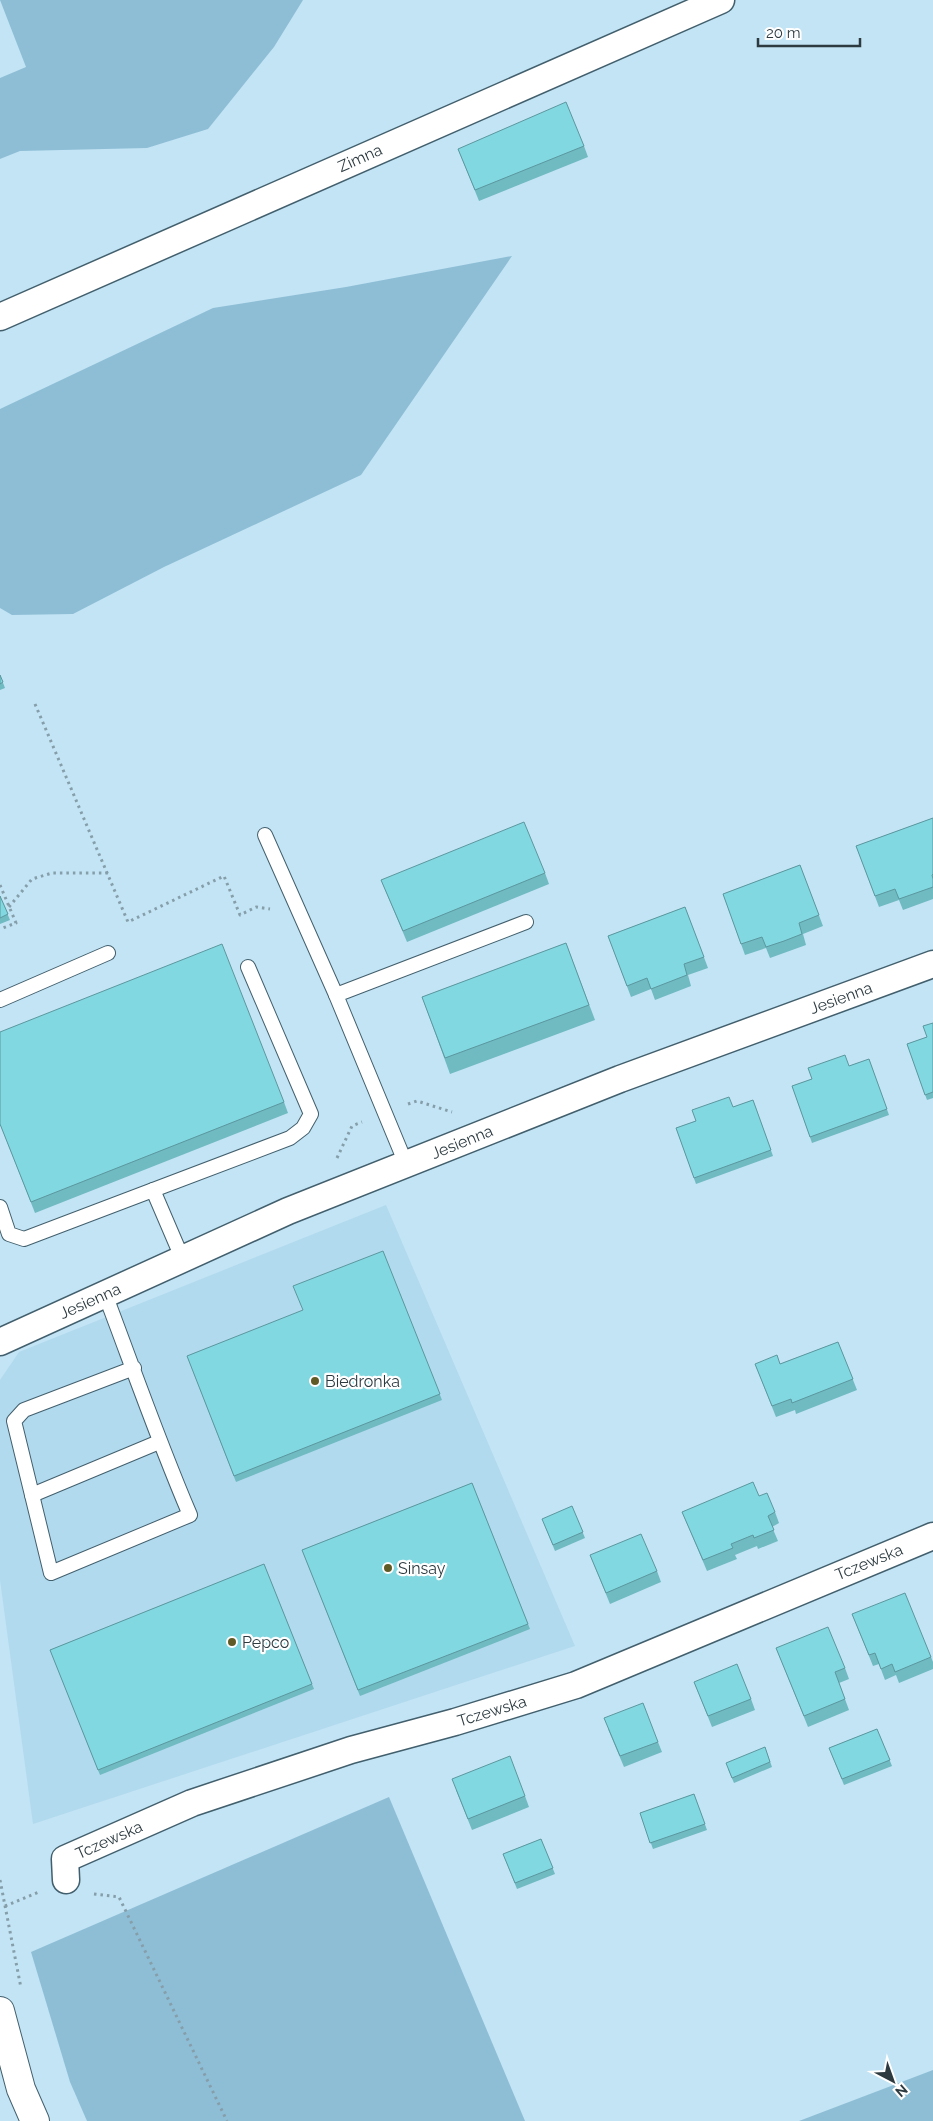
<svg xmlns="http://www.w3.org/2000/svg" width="933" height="2121" font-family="Raleway,sans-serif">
<rect width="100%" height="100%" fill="#c3e4f4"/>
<polygon fill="#b1daee" points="386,1205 575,1646 33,1824 0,1580 0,1380 19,1352"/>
<g fill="#8ebed6">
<polygon points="0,0 303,0 274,47 208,129 147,148 20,151 0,159 0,78 26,67"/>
<polygon points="512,256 361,475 164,567 73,614 12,615 0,608 0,409 213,308 346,287"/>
<polygon points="389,1797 525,2121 87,2121 70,2082 31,1952"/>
<polygon points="933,2070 933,2121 799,2121"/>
</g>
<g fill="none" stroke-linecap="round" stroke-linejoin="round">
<defs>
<g id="service">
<polyline points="265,835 336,995"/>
<polyline points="0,1000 108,953"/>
<polyline points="406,1164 336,995 526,922"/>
<polyline points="153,1190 290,1138 303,1128 311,1114 248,967"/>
<polyline points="0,1207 9,1234 24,1239 153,1190 183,1260"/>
<path d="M 105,1294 C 133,1368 159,1443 190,1515 L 51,1573 L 14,1421 L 24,1410 L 134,1368"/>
<polyline points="32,1495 159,1442"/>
</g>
<g id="minor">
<polyline points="0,317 721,0"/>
<polyline points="0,1342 288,1211 620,1079 933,964"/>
<polyline points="66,1880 65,1859 192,1803 351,1750 455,1722 576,1685 933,1536"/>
</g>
<polyline id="primary" points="0,2011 21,2089 35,2121"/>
</defs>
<use href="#service" stroke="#425f6d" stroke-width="16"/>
<use href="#minor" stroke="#425f6d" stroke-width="29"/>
<use href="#primary" stroke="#425f6d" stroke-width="30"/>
<g stroke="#859eaa" stroke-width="3" stroke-dasharray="2.5 4" stroke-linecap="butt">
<polyline points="35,704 128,922 224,876 240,915 256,907 270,909"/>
<polyline points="0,885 16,923 0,929"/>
<polyline points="9,907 32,879 52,873 108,873"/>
<polyline points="408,1104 417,1101 452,1112"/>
<polyline points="337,1158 352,1126 362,1122"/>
<polyline points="0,1880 21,1988"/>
<polyline points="94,1894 119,1897 227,2121"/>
<polyline points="5,1906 39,1892"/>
</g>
<use href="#service" stroke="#fff" stroke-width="14"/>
<use href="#minor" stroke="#fff" stroke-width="26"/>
<use href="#primary" stroke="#fff" stroke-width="28"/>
</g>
<g fill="#70bac2">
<polygon points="584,146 588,157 479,201 458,149"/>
<polygon points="0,675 5,688 0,690"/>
<polygon points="933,818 933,899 903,910 899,900 879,907 856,846"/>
<polygon points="800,865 823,926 803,934 806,945 770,958 766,948 745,955 723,894"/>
<polygon points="545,873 549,884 407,942 381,880"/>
<polygon points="0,896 10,920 0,924"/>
<polygon points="685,907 708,968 688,975 691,986 655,1000 651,989 631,997 608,936"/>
<polygon points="566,943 595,1020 450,1074 422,997"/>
<polygon points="933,1023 933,1098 927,1100 907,1044 927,1037"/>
<polygon points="869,1059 889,1115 812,1143 792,1086"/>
<polygon points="753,1100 773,1156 696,1184 676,1128"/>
<polygon points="284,1102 288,1113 35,1213 0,1124"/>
<polygon points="383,1251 442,1400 236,1482 187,1356 303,1311"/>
<polygon points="838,1342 857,1390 796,1414 795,1410 776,1417 755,1364 780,1364"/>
<polygon points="472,1483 530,1629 360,1696 302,1550"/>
<polygon points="759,1496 775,1512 779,1523 772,1527 778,1541 758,1549 757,1546 735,1555 737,1559 707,1571 682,1512"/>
<polygon points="572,1506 585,1538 555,1551 544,1524"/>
<polygon points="590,1555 657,1571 661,1582 610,1604"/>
<polygon points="264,1564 314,1689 100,1775 50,1650"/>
<polygon points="852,1614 931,1657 933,1662 933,1669 899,1683 896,1675 885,1680 879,1664 873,1666"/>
<polygon points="776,1648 845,1668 849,1679 839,1683 849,1710 808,1727"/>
<polygon points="694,1682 751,1699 755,1710 712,1727"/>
<polygon points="608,1729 658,1742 662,1752 624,1767"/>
<polygon points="877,1729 892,1766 844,1785 829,1748"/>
<polygon points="765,1747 772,1767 734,1783 728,1769"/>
<polygon points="456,1790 525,1796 529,1807 472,1830"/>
<polygon points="694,1794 707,1830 653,1849 640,1813"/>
<polygon points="541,1839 555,1874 517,1889 503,1854"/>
</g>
<g fill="#82d8e1" stroke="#5b979e">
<polygon points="566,102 584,146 475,190 458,149"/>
<polygon points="0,675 3,682 0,684"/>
<polygon points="933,818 933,874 932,875 933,879 933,887 899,899 895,889 875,896 856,846"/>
<polygon points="524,822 545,873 403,931 381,880"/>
<polygon points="800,865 819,915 799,923 802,934 784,941 766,947 762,937 741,944 723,894"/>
<polygon points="0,896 8,914 0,918"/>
<polygon points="685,907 704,957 684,964 687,975 651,989 647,978 627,986 608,936"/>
<polygon points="566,943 589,1005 445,1058 422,997"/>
<polygon points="222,944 284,1102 31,1202 0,1124 0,1032"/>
<polygon points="933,1023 933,1092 925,1095 907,1044 927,1037 923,1026"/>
<polygon points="845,1055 849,1066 869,1059 887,1109 810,1137 792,1086 812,1079 808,1068"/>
<polygon points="729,1097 733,1107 753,1100 771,1150 694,1178 676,1128 696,1121 692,1110"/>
<polygon points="383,1251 440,1394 234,1476 187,1356 303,1310 293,1286"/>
<polygon points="838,1342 853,1379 792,1403 791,1399 772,1406 755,1364 777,1355 780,1364"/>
<polygon points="753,1482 759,1496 767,1493 775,1512 768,1516 774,1530 754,1538 753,1535 731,1544 733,1548 703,1560 682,1512"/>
<polygon points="472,1483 528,1624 358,1690 302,1550"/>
<polygon points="572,1506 583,1532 553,1545 542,1519"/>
<polygon points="641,1534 657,1571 606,1593 590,1555"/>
<polygon points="264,1564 312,1684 98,1770 50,1650"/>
<polygon points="905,1593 931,1657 895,1672 892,1664 881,1669 875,1653 869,1655 852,1614"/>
<polygon points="828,1627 845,1668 835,1672 845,1699 804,1716 776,1648"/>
<polygon points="737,1664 751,1699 708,1716 694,1682"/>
<polygon points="643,1703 658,1742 620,1756 604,1718"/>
<polygon points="877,1729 890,1760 842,1779 829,1748"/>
<polygon points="765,1747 770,1762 732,1778 726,1763"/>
<polygon points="510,1756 525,1796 468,1819 452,1779"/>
<polygon points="694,1794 705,1824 650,1843 640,1813"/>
<polygon points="541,1839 553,1868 515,1883 503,1854"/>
</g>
<g fill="#605a27" stroke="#fff" stroke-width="2">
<circle cx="315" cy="1381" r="5"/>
<circle cx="388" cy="1568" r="5"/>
<circle cx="232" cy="1642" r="5"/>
</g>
<g text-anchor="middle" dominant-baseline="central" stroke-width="4.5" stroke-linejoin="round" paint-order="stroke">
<g font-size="16" fill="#2d3b41" stroke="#fff">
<text transform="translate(360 158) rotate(-24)">Zimna</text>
<text transform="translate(841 998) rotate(-20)">Jesienna</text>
<text transform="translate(462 1142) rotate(-22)">Jesienna</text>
<text transform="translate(90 1301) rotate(-24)">Jesienna</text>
<text transform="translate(869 1562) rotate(-22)">Tczewska</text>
<text transform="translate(492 1711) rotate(-17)">Tczewska</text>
<text transform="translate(109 1840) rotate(-24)">Tczewska</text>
</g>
<g font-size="16" fill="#2d3b41" stroke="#fff" text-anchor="start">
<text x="325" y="1381">Biedronka</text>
<text x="398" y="1568">Sinsay</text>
<text x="242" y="1642">Pepco</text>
</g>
</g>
<g transform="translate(893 2081) rotate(139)" stroke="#ffffff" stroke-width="4" paint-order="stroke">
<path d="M0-4L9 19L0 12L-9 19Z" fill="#2d3b41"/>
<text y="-8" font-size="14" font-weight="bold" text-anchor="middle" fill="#2d3b41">N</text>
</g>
<path d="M758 38v8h102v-8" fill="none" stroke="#2d3b41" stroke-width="2.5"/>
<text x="766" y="38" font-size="15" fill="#2d3b41" stroke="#ffffff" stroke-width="4" paint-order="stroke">20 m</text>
</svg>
